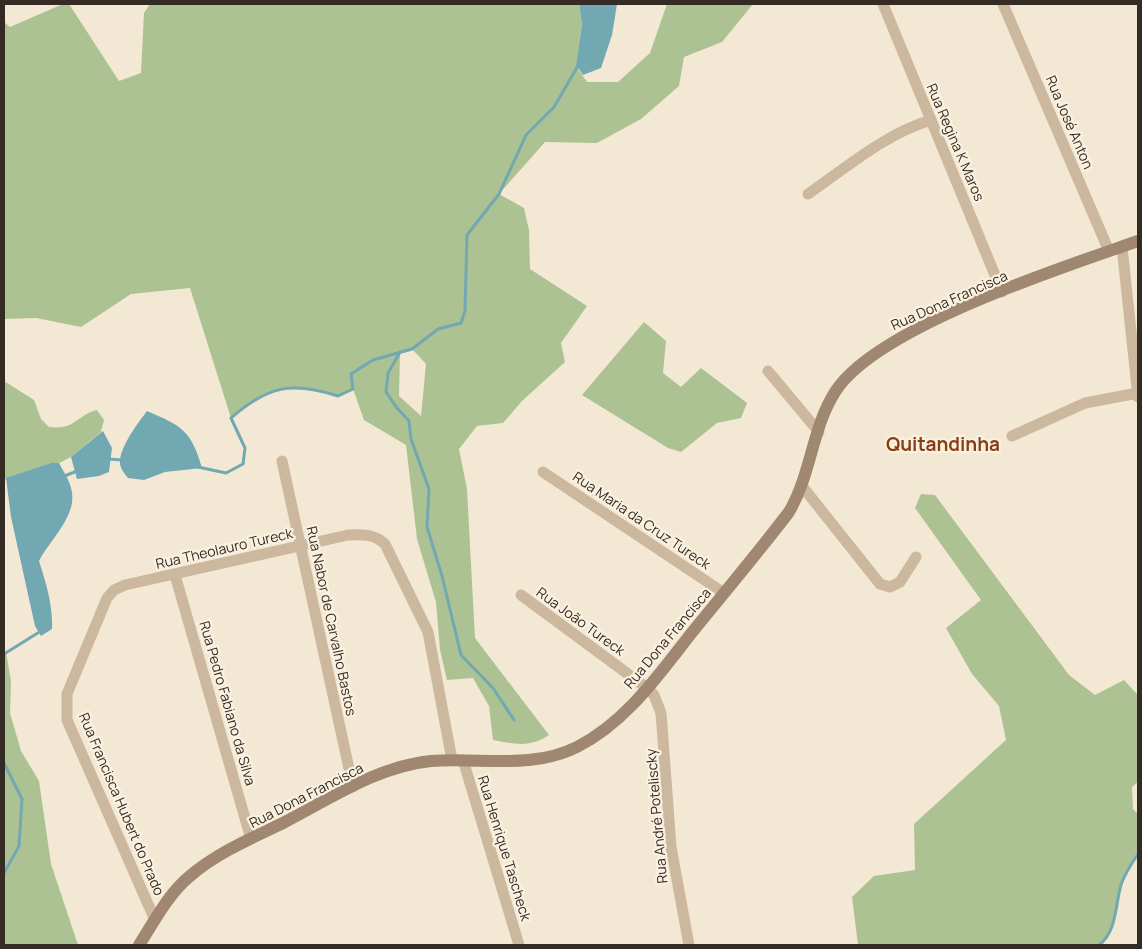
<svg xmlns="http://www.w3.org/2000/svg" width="1142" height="949" font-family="Manrope,sans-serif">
<rect width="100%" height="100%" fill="#f3e8d4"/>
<g fill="#adc293" fill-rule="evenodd">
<path d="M 63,4 L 69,4 L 119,81 L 141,73 L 144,13 L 150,4 L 579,4 L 582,25 L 576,66 L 587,82 L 618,82 L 650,53 L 667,4 L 753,4 L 722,42 L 684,57 L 679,86 L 641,119 L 597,143 L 545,142 L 499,194 L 524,208 L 529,230 L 530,269 L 587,306 L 561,343 L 565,362 L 522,401 L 503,423 L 477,426 L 459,449 L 467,489 L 475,638 L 549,735 C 530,748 514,744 493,740 L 489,706 L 473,678 L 447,680 L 440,650 L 436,602 L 417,539 L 406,445 L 364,420 L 353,389 L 338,396 C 291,381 268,386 231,418 L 190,288 L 131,294 L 81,327 L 36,318 L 4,319 L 4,22 L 10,27 ZM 412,349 L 426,364 L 421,416 L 399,396 L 400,352 Z"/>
<polygon points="644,322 666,341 663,373 681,387 701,368 747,403 741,418 717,423 681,452 668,448 582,395"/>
<path d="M 4,381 L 34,400 L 41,419 L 49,427 C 76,430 75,416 97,410 L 104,420 L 101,432 L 71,457 L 59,463 L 51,463 L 4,480 Z"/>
<polygon points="921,494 935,495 1069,675 1095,695 1124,680 1138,695 1138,782 1132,787 1133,809 1138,814 1138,854 1121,884 1118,907 1107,939 1099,945 858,945 852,897 874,876 915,870 914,824 1006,740 999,706 972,674 946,628 981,600 915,508"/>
<polygon points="4,651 6,652 11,681 10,713 21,751 39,781 51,864 78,945 4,945"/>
</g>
<g fill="#71a8b2">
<polygon points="579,4 617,4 612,35 601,68 583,75 576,65 582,25"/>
<path d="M 147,411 C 182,426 191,430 202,468 L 165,472 L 144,480 L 128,478 C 124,473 119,467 120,460 C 122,444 138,423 147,411 Z"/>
<polygon points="103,431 112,448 109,472 99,476 77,479 71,457"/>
<path d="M 51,463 L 59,463 C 63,471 69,479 71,488 C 79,515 50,539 39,561 C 46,583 53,605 52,629 L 41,636 L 35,626 L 11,517 L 6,478 Z"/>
</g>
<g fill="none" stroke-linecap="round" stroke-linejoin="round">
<g stroke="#71a8b2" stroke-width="3">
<polyline points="400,352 388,373 386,392 397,408 409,421 411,439 429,489 427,527 442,576 461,655 493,688 514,720"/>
<polyline points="109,459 122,460"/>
<path d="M 198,467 L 226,473 L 243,464 L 245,448 L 231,418 C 268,386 291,381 338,396 L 353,389 L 351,374 L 373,360 L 412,349 L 438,329 L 461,323 L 465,311 L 467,235 L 499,194 L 526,135 L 554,107 L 579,64"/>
<polyline points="62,477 77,471"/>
<polyline points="4,654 41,631"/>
<polyline points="4,763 22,799 19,846 4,873"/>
<path d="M 1099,945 C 1117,932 1115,905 1121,885 C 1124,875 1132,863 1138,854"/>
</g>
<g stroke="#cbb89f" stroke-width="11">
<polyline points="883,4 1002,292"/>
<polyline points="1003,4 1109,251"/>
<path d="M 808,194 C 847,167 885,134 931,120"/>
<polyline points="1122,247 1138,397"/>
<polyline points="768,371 819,432"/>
<polyline points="1012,436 1085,403 1138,393"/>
<polyline points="282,461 353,787"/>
<polyline points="543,472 724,593"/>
<polyline points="802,486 880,584 890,587 900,582 916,557"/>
<polyline points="175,575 251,839"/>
<polyline points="521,595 647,688 654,695 661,713 671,847 689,945"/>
<polyline points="463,760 519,945"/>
<path d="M 155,920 L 67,720 L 67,694 L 107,598 L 114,590 L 125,585 L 348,535 C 363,534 374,534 385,544 L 428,632 L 452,760"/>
</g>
<path stroke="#9f8771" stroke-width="12" d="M 139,945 C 154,922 168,894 190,876 C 217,853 252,838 283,823 C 330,799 378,766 431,761 C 480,757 531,770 577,747 C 629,721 663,668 698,625 C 729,587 760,550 789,512 C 811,475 812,428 835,392 C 876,327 1064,267 1138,241"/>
</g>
<g text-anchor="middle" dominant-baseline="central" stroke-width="4.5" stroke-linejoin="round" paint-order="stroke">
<g font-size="14" fill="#342b24" stroke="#faf1e0">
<text transform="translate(1070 122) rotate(67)">Rua José Anton</text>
<text transform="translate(956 142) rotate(67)">Rua Regina K Maros</text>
<text transform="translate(949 300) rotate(-24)">Rua Dona Francisca</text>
<text transform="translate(642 520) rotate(34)">Rua Maria da Cruz Tureck</text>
<text transform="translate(224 548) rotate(-13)">Rua Theolauro Tureck</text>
<text transform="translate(332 621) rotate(78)">Rua Nabor de Carvalho Bastos</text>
<text transform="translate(581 621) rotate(36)">Rua João Tureck</text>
<text transform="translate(667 638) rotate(-50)">Rua Dona Francisca</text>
<text transform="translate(228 703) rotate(74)">Rua Pedro Fabiano da Silva</text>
<text transform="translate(306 795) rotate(-27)">Rua Dona Francisca</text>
<text transform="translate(122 804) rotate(67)">Rua Francisca Hubert do Prado</text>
<text transform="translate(656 816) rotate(-95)">Rua André Poteliscky</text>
<text transform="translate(505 848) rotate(73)">Rua Henrique Tascheck</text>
</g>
<g font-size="19" font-weight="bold" fill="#8a3e16" stroke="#faf1e0">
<text x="943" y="444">Quitandinha</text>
</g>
</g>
<rect width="1142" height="949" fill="none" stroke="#342b24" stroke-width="10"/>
</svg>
